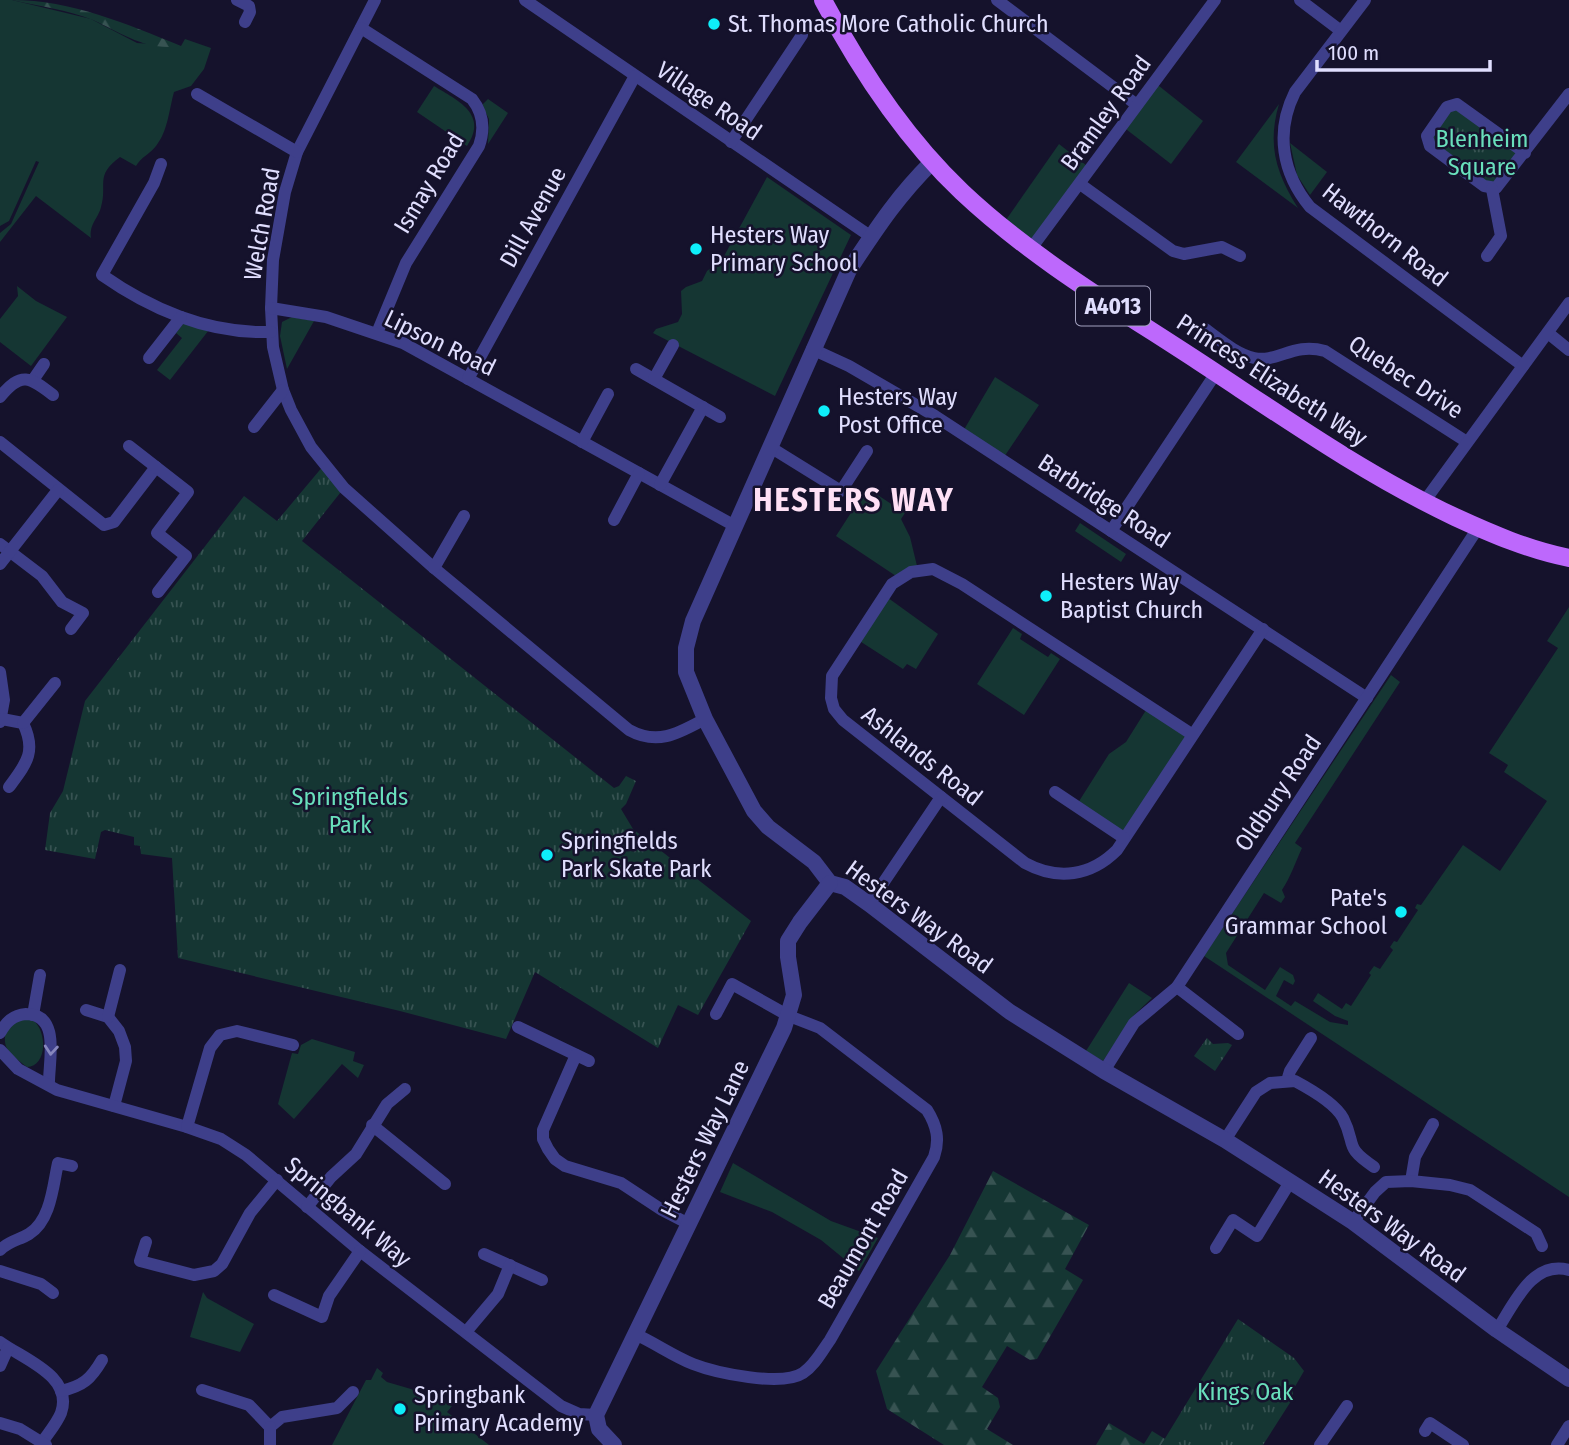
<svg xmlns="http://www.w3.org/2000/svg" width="1569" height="1445" font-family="'Fira Sans Condensed',sans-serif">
<defs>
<pattern id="forest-firs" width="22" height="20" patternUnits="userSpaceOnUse" patternTransform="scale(1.75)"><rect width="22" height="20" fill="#153633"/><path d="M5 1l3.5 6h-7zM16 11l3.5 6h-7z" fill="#375352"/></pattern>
<pattern id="park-tufts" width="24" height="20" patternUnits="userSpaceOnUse" patternTransform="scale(1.75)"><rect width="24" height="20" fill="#153633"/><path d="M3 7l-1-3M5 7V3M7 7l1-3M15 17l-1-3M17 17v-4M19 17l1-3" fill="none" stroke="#375352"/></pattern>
</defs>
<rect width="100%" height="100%" fill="#15122c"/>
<g fill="#153633">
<path d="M 0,0 L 12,0 L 91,19 L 137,43 L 181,46 L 185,39 L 211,48 L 204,69 L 191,86 L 174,92 C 169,110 168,131 156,146 C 150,154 141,157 136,166 L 120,157 C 94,176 108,185 101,207 C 98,219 89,224 91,238 L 36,196 L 0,242 L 0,233 L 11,224 L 39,162 L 36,161 L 9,221 L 0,226 Z"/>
<polygon points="1154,82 1203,121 1171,164 1122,126"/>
<path d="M 434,86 C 457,100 489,114 467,146 L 417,112 Z"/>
<polygon points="488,99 508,113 488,144 489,119 482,105"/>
<path d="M 1279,104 C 1267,145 1276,173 1298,208 L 1236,162 Z"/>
<polygon points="1290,143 1327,172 1310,195 1297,175"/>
<polygon points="1059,144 1091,169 1030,250 1001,227"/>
<polygon points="767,177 851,235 775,396 653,333 656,329 678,322 682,314 681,291 686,287 702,281 707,271 723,258"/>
<polygon points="17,286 36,301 67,317 31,366 0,342 0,319 18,296"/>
<polygon points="292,317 314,321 287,369 280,336 282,322"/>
<polygon points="187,319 212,326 170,380 157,370 182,338 176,333"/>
<polygon points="995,377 1039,405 1002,460 962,433"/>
<polygon points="867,488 905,513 901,519 910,537 918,570 899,578 836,536"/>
<polygon points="1080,523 1126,554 1121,562 1075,531"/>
<polygon points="884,595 938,634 916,669 907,664 903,669 855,638"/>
<path d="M 1569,607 L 1569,1197 L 1204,956 L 1391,675 L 1400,682 L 1295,843 L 1302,848 C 1295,863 1291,876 1282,890 L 1285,897 L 1281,903 L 1264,893 L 1226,953 L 1228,965 L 1265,990 L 1280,967 L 1293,975 L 1295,981 L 1293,985 L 1284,980 L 1276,996 L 1291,1006 L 1295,1001 L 1330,1022 L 1348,1025 L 1348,1021 L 1335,1016 L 1313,1001 L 1318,993 L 1342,1009 L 1346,1003 L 1351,1006 L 1371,975 L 1369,973 L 1374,966 L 1380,969 L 1393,950 L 1390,947 L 1394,941 L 1397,942 L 1418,910 L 1415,908 L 1417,904 L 1421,905 L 1463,845 L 1500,871 L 1547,801 L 1504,772 L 1508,765 L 1489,753 L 1558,648 L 1547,641 Z"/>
<polygon points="1013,628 1022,634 1020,639 1048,657 1051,653 1060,659 1024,715 977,684"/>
<polygon points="1148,707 1193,735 1124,838 1076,806 1109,754 1126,742"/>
<polygon points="1129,983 1152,998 1133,1016 1103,1061 1086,1051"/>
<path d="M 21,1019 L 33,1020 C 47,1031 48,1066 27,1067 C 11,1054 0,1050 7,1027 Z"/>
<polygon points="312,1039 355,1052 353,1061 364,1065 358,1078 342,1064 294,1119 278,1104 292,1053 298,1054 301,1045"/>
<polygon points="733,1163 831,1221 878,1238 859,1271 821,1240 772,1212 720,1192"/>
<polygon points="203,1292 207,1298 254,1324 240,1352 190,1337"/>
<polygon points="377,1368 383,1373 381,1377 387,1382 411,1389 452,1406 447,1412 489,1445 332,1445 366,1380 371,1380"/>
</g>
<g fill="url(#forest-firs)">
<path d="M 12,0 C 71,0 127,24 181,46 C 145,51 124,34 93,20 C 68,10 38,6 12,0 Z"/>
<polygon points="993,1171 1089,1225 1065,1269 1083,1280 1037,1359 1030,1360 1007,1346 982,1387 998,1398 1000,1407 987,1429 1013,1445 944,1445 887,1409 876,1371 950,1255"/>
<polygon points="1109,1423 1144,1444 1152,1431 1165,1439 1161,1445 1096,1445"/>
</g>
<g fill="url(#park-tufts)">
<polygon points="1450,105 1525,153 1496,188 1430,146 1428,133"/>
<polygon points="324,465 344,488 302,541 614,788 619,786 626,776 636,781 626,804 621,809 633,829 751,921 698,1015 678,1005 658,1048 535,972 506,1039 400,1011 178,958 172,858 141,854 140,846 134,845 134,837 105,830 101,832 95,859 45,850 50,813 63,791 85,701 244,496 277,521"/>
<polygon points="1207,1038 1213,1044 1228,1043 1232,1045 1215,1071 1194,1056"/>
<polygon points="1238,1319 1294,1358 1304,1371 1293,1390 1293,1398 1263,1445 1161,1445"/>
</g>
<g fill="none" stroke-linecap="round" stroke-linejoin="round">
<g stroke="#3e3f8a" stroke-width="12">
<polyline points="237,0 249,6 250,12 245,22"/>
<path d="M 375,0 L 297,152 L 285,192 L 273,260 L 271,308 L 273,347 L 283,390 L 291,410 L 311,447 L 344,488 L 434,568 L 629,730 C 658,746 679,733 705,719"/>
<polyline points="525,0 870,236"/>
<polyline points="997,0 1137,105"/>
<polyline points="1300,0 1341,31"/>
<path d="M 1365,0 L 1295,92 C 1275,132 1282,173 1310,207 L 1523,366"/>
<path d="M 361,28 L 472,99 C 483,113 485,129 479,146 L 406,263 L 377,333"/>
<polyline points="197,94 297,152"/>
<polyline points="731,142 802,35"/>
<polyline points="1525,153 1457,104 1447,107 1427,136 1430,146 1484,186 1496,188 1569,94"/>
<path d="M 161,164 L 154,183 L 102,275 C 152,310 210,334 271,332"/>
<polyline points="1080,184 1173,251 1184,254 1222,247 1240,256"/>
<polyline points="1030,250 1215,0"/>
<polyline points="1487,256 1501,236 1492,189"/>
<polyline points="271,308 326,317 403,343 735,526"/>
<path d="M 1205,329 C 1219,339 1236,354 1254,358 C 1278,363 1293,342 1325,351 L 1467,442"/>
<polyline points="1548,333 1569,350"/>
<polyline points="812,349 849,366 935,416 1367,698"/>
<polyline points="149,358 181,317"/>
<polyline points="636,369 720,417"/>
<polyline points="468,379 635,76"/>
<polyline points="654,379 673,345"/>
<polyline points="33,380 44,364"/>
<path d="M 0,397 C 21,371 30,377 53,395"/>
<polyline points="254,427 283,390"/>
<polyline points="0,442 104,525 114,522 156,467"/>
<polyline points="582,442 608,394"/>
<polyline points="129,446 188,492 157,533 186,556 158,592"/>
<polyline points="770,447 841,491 867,451"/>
<polyline points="660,485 703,407"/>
<polyline points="1424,502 1569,303"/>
<polyline points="614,520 639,473"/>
<polyline points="1111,531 1216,373"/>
<polyline points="0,544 42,576 62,602 83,613 71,629"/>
<polyline points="0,564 58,490"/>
<polyline points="434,568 464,516"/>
<polyline points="0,672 4,700 0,722"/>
<path d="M 2,719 L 23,723 C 37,752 26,764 9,787"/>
<polyline points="23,723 55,683"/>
<path d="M 1193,735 L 962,584 L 933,569 L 911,572 L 892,584 L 832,676 L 831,698 L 834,709 L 843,720 L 1025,863 C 1058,881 1091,876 1117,850 L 1263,629"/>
<polyline points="1055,792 1124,838"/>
<polyline points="869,904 941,797"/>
<polyline points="1177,987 1238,1034"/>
<polyline points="86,1010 108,1017 119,1031 125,1047 126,1061 114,1106"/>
<polyline points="33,1015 40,975"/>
<polyline points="108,1017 120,970"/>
<polyline points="518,1027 589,1061"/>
<path d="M 0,1033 C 6,1022 13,1015 26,1014 C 62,1014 48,1064 49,1085"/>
<polyline points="0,1050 18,1069 57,1090 187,1127 221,1139 246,1155 360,1251 561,1406 579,1414 596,1415"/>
<polyline points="576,1055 543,1130 543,1139 548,1149 555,1159 565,1166 621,1183 662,1210 689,1224"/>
<polyline points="1104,1071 1134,1023 1177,987 1478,528"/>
<polyline points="1287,1081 1290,1071 1311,1038"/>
<polyline points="372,1125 445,1184"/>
<polyline points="187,1127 210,1048 220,1035 237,1031 293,1045"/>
<path d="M 1225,1140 L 1256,1092 L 1270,1083 L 1295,1081 C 1310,1089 1335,1103 1343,1118 C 1357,1146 1343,1146 1374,1167"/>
<polyline points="1411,1181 1415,1157 1433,1124"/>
<polyline points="307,1207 331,1177 356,1154 387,1104 405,1089"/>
<polyline points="1353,1222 1375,1192 1386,1182 1411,1181 1450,1185 1470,1190 1536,1233 1542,1246"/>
<polyline points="146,1242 140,1261 194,1275 214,1271 222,1264 250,1213 277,1180"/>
<polyline points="1216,1248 1233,1220 1257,1236 1290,1182"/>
<path d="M 0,1250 C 9,1241 19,1240 29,1234 C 51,1221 53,1185 58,1163 L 72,1166"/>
<polyline points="484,1254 542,1280"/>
<polyline points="0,1271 41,1284 53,1293"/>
<polyline points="274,1295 322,1317 329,1296 360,1251"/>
<path d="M 1497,1330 C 1514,1304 1532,1260 1569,1270"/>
<polyline points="466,1332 498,1294 510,1265"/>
<path d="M 635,1334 C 655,1343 673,1356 693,1364 C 716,1373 782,1387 803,1373 C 815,1365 822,1351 830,1340 L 934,1157 C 940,1140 937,1126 927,1110 L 820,1028 L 789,1016 L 732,984 L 716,1014"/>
<path d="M 0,1342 C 23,1359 74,1376 61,1413 C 57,1423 49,1432 43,1441"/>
<polyline points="0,1366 8,1348"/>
<polyline points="202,1390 249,1405 270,1427 282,1417 337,1408 353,1392"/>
<path d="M 61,1391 C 83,1386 91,1379 102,1360"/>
<polyline points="0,1423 20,1429 46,1445"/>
<polyline points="1425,1431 1430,1423 1463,1445"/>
<polyline points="270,1445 270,1427"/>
<polyline points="1320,1445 1347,1406"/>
<polyline points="1557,1445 1569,1426"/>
</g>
<g stroke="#3e3f8a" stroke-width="16">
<path d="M 932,162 C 896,198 877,228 849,270 L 693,621 L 686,648 L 686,672 L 705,719 L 754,811 L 768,827 L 814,862 L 830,883 L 845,887 L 869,904 L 1010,1012 L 1104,1071 L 1225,1140 L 1353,1222 L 1497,1330 L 1569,1379"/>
<polyline points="614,1445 599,1429 596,1415 784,1028 794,995 788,957 788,941 800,922 830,883"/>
</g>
<path stroke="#bd68fc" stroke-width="18" d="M 823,0 C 860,70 904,137 962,192 C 1032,258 1117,308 1198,361 C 1282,416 1364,474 1455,517 C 1492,534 1529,550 1569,558"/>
</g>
<defs><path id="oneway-chevron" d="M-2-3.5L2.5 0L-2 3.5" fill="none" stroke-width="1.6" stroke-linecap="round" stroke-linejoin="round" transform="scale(1.75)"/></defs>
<use stroke="#8787be" href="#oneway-chevron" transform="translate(51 1050) rotate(95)"/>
<g fill="#0eeefa" stroke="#15122c" stroke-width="2.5">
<circle cx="714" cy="24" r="7"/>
<circle cx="696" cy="249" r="7"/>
<circle cx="824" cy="411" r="7"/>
<circle cx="1046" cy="596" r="7"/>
<circle cx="547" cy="855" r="7"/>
<circle cx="1401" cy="912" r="7"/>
<circle cx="400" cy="1409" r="7"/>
</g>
<g text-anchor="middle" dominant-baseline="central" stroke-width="5" stroke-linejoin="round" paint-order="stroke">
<rect fill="#15122c" stroke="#a3a1bf" stroke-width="2" x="1076" y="286.5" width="74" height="39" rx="5"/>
<g font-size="23" font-weight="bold" fill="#e0defe">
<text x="1113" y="306">A4013</text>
</g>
<g font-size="24" fill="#e0defe" stroke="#15122c" text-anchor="start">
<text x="728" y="24">St. Thomas More Catholic Church</text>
<text x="710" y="235">Hesters Way<tspan x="710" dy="28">Primary School</tspan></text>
<text x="838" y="397">Hesters Way<tspan x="838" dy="28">Post Office</tspan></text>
<text x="1060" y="582">Hesters Way<tspan x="1060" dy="28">Baptist Church</tspan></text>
<text x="561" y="841">Springfields<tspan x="561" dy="28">Park Skate Park</tspan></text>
<text x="1387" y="898" text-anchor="end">Pate's<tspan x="1387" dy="28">Grammar School</tspan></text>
<text x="414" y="1395">Springbank<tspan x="414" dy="28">Primary Academy</tspan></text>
</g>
<g font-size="24" fill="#e0defe" stroke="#15122c">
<text transform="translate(709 101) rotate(34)">Village Road</text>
<text transform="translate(1106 113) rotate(-54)">Bramley Road</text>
<text transform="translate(429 183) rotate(-59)">Ismay Road</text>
<text transform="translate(533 217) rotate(-61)">Dill Avenue</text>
<text transform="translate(262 224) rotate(-80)">Welch Road</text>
<text transform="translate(1385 235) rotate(38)">Hawthorn Road</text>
<text transform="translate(440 343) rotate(26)">Lipson Road</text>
<text transform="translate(1406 377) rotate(33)">Quebec Drive</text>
<text transform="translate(1272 380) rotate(33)">Princess Elizabeth Way</text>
<text transform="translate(1104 501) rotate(33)">Barbridge Road</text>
<text transform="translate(922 756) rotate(38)">Ashlands Road</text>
<text transform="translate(1278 793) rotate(-56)">Oldbury Road</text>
<text transform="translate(919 917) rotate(36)">Hesters Way Road</text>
<text transform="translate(705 1139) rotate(-64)">Hesters Way Lane</text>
<text transform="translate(348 1212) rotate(40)">Springbank Way</text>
<text transform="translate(1392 1226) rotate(36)">Hesters Way Road</text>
<text transform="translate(863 1239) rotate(-60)">Beaumont Road</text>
</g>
<g font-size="24" fill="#69dfbc" stroke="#15122c">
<text x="1482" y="139">Blenheim<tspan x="1482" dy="28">Square</tspan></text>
<text x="350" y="797">Springfields<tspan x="350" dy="28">Park</tspan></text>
<text x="1245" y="1392">Kings Oak</text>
</g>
<g font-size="32" font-weight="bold" letter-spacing="2" fill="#fee0f5" stroke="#15122c">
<text x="854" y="500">HESTERS WAY</text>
</g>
</g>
<path d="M1317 60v10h173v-10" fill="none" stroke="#e0defe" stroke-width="3.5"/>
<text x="1328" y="60" font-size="21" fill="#e0defe" stroke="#15122c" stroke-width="5" paint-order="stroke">100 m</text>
</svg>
